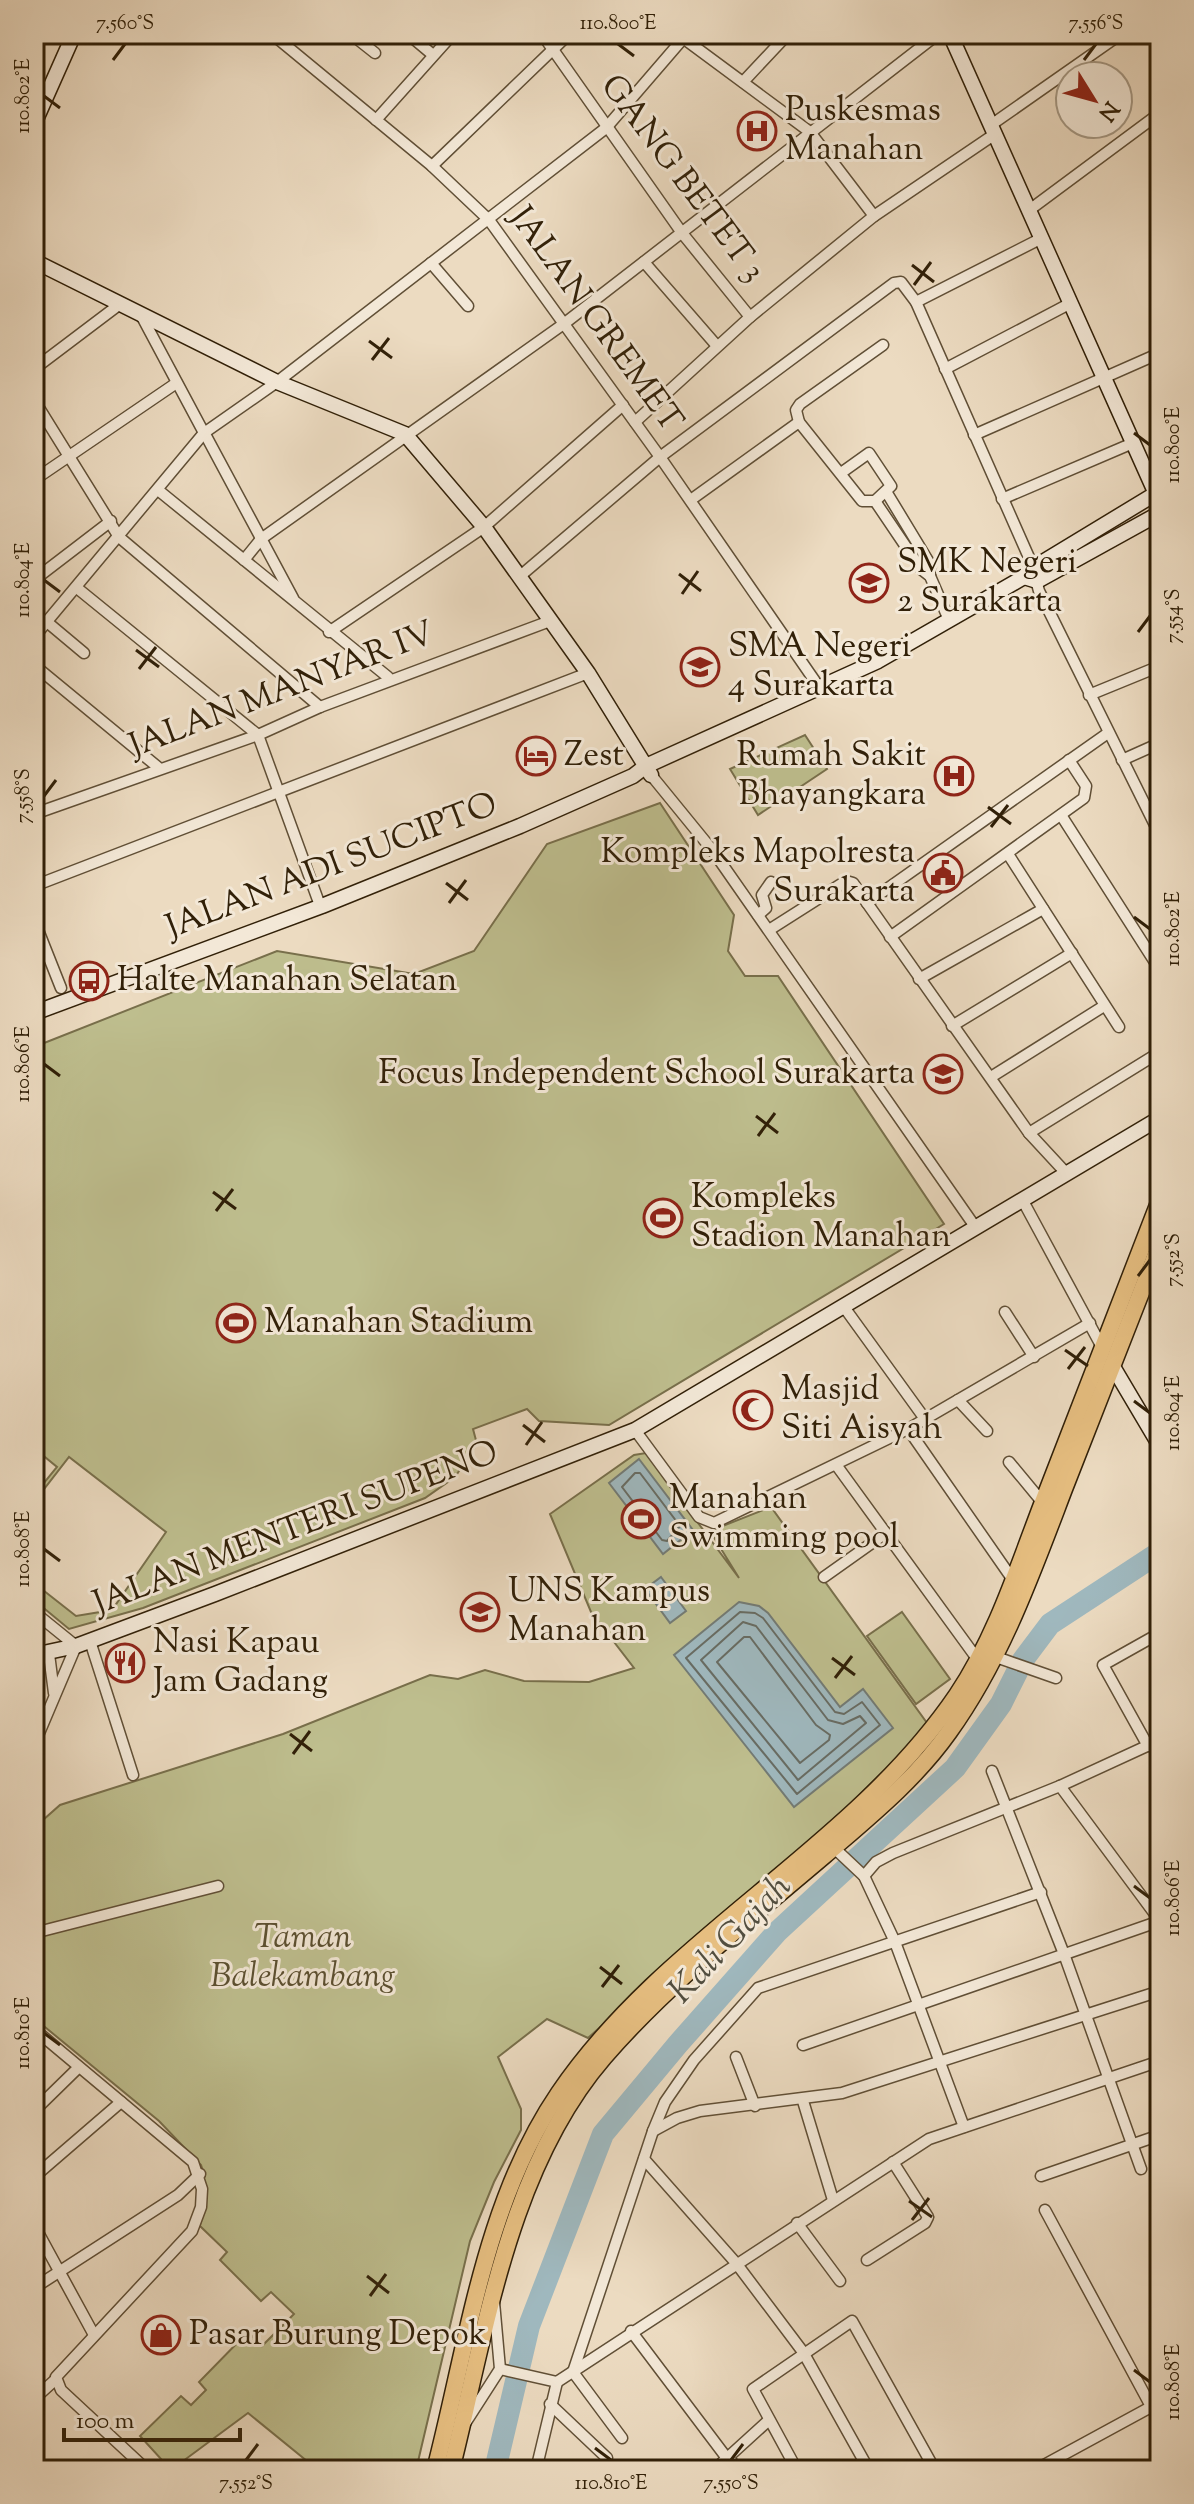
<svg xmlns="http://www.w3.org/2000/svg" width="1194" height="2504" font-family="'Sorts Mill Goudy',serif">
<rect width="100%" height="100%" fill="#ecdbc1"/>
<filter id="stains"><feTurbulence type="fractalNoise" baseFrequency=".0025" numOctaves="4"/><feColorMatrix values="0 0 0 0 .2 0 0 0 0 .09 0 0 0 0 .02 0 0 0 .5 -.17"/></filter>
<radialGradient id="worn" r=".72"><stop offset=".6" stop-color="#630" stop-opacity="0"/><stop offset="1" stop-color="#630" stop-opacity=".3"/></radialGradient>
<g fill="#bebe8e" stroke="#786f4b" stroke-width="2">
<polygon points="805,735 827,769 758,815 730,769"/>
<polygon points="660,803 734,915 728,951 745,976 778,976 944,1224 609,1425 539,1421 527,1409 473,1429 477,1444 455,1477 425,1498 143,1608 69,1629 34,1600 34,1583 76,1616 112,1610 166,1532 69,1457 34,1502 34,1495 57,1467 34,1448 34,1047 277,951 414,974 474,951 547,844"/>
<polygon points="646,1453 739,1578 710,1531 771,1507 927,1723 915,1740 848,1806 588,2038 547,2019 498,2057 521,2109 521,2130 494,2182 470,2241 416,2470 318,2470 248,2413 171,2470 140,2436 181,2396 191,2405 206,2390 199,2382 248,2332 262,2346 294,2314 271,2292 261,2301 220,2260 227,2252 200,2226 204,2174 201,2165 159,2121 34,2018 34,1828 60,1805 283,1734 430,1675 458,1679 485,1670 524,1681 589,1682 634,1668 591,1612 550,1514 634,1455"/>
<polygon points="902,1612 950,1679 916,1704 867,1636"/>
</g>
<g fill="#9fb8be" stroke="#737b75" stroke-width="2">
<polygon points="639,1459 693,1530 663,1554 609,1483"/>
<polygon points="661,1577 686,1611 670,1623 645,1589"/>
<polygon points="739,1602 759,1606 768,1613 840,1707 863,1689 893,1728 794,1807 674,1655"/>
</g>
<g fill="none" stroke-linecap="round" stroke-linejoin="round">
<g stroke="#686c63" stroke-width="2">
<polygon points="635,1473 640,1473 680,1526 667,1541 662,1540 622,1487"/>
<polygon points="740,1612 755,1613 763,1618 835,1712 844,1714 862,1702 880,1725 797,1794 686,1658"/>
<polygon points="743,1622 756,1626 828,1720 843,1724 860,1716 866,1723 798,1780 701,1660"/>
<polygon points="744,1637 750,1637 816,1725 830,1735 829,1740 800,1763 717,1662"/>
</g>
<polyline stroke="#9fb8be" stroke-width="22" points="495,2470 529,2326 603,2134 678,2044 777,1932 955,1768 1001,1704 1023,1660 1050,1624 1160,1552"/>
<defs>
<g id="street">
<polyline points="272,34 432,166 489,220 660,457 819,687"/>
<polyline points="351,34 375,53"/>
<polyline points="408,34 433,55"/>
<polyline points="542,34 682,233 750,317"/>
<polyline points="683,38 810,132 874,216"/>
<polyline points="743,82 788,34"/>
<polyline points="376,120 453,34"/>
<polyline points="991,125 1121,34"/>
<polyline points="432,166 569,34"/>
<polyline points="1028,211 1160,113"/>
<polyline points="644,262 717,346"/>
<polyline points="431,263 468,306"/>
<polyline points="916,302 1040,239"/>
<polyline points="141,315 204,433"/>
<polyline points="34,369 120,304"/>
<polyline points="945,369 1069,304"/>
<polyline points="34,400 119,537 320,707"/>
<polyline points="635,422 750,317 874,216 995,134"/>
<polyline points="799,422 796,410 800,404 883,345"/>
<polyline points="205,434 293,598"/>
<polyline points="974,435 1160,353"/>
<polyline points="34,480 175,384"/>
<polyline points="158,490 388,677"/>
<polyline points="887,493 930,564 930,576"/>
<polyline points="692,499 799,422 862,501 875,501 891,486 869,453 841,473"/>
<polyline points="1002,499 1133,443"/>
<polyline points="875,501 921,569 930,576 949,620"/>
<polyline points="244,560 261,539 565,323 938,34"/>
<polyline points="519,577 660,457 894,283 901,282 916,302 1031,562 1039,591 1160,835"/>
<polyline points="34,580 111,521"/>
<polyline points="77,588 258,735 318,900"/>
<polyline points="47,622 84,653"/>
<polyline points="329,632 484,527 623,405"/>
<polyline points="34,637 204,433 277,382 606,128 687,34"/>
<polyline points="34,665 159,768"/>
<polyline points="1089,695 1160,666"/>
<polyline points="1122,760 1160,743"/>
<polyline points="651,775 713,851 976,1228"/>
<polyline points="34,814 258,735 320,707 550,621"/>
<polyline points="1061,815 1160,970"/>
<polyline points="1008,854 1119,1027"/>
<polyline points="34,886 588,673"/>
<polyline points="867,903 1108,733"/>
<polyline points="758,915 766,908 762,895 771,882"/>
<polyline points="34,920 61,988"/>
<polyline points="769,930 846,881 853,883 1029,1133 1066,1173"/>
<polyline points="890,937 1084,798 1086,786 1069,760"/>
<polyline points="919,979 1043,909"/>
<polyline points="952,1026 1072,953"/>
<polyline points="991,1077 1104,1006"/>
<polyline points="1029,1133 1160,1052"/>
<polyline points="1023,1201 1103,1349"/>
<polyline points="844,1307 925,1419"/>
<polyline points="1005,1312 1034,1357"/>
<polyline points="958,1400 987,1431"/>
<polyline points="908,1429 1013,1580"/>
<polyline points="635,1430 699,1517 714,1523 908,1429 1090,1323"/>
<polyline points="1009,1462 1043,1503"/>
<polyline points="837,1466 978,1660"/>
<polyline points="824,1577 886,1533"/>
<polyline points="34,1612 76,1646 34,1745"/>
<polyline points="90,1641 133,1775"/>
<polyline points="49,1654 54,1693"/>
<polyline points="996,1657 1056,1678"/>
<polyline points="1148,1746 1103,1665 1160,1633"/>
<polyline points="992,1771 1064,1954 1141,2169"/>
<polyline points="1060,1786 1160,1921"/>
<polyline points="830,1844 864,1876 895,1942 964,2127"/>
<polyline points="864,1876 876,1862 893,1853 1060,1786 1160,1740"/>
<polyline points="34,1933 218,1886"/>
<polyline points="34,2029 193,2162 202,2189 201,2207 192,2231 56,2377 61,2390 147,2470"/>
<polyline points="803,2045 1160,1921"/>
<polyline points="736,2057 755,2106"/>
<polyline points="803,2101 833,2200"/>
<polyline points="34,2111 78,2068"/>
<polyline points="653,2131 677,2118 700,2111 842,2093 1160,1991"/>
<polyline points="644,2159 736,2263 803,2352 869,2470"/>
<polyline points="1041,2176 1160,2135"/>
<polyline points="34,2177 121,2102"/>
<polyline points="1045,2210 1160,2423"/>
<polyline points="797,2223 840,2281"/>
<polyline points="34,2225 94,2335"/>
<polyline points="867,2260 925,2223 928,2217 893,2162"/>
<polyline points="34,2288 178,2195 200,2174"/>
<polyline points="631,2331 726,2457"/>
<polyline points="500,2369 557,2382 536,2470"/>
<polyline points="557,2382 929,2139 1160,2061"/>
<polyline points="34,2399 55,2380"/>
<polyline points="550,2404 607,2458"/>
<polyline points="464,2425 500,2369 494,2302"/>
<polyline points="622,2438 573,2372 653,2131 665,2102 694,2060 758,1988 1041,1892"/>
<polyline points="732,2462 736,2470"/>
<polyline points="714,2470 769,2420"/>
<polyline points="797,2470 753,2389 852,2321 935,2470"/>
<polyline points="1035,2470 1160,2402"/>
</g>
<g id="secondary">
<polyline points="950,34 1156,494"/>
<polyline points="34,124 74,34"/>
<polyline points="34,261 277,382 405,434 484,527 588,673 651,775"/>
<polyline points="1024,577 1037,581 1160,513"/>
<polyline points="34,1013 322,906 520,826 633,776 646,766 878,661 1024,577 1033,568 1160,491"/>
<polyline points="1112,1365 1160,1446"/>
<polyline points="34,1655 76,1646 215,1594 635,1430 1160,1118"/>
</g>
<g id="primary">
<path d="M 435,2470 C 468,2343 484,2203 559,2093 C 666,1936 851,1851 957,1695 C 996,1637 1018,1567 1043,1502 C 1082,1402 1121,1301 1160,1200"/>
<path d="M 451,2470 C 486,2332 508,2168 604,2057 C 668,1983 751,1918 825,1855 C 869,1817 915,1780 949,1732 C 1002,1658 1032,1573 1064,1489 C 1096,1407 1128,1326 1160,1244"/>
</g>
</defs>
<use href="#street" stroke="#604f36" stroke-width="13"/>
<use href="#secondary" stroke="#312008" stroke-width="17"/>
<use href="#primary" stroke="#312008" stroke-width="19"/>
<use href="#street" stroke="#f3e8d7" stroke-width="10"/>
<use href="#secondary" stroke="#f3e8d7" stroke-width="14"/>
<use href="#primary" stroke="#e6be80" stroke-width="16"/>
<polyline stroke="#312008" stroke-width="4" stroke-dasharray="14 14" stroke-linecap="butt" points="34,57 45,34"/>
</g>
<path fill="none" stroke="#312008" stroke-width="3" d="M 618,44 L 634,56M 113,60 L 125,44M 1084,60 L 1096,44M 44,96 L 60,108M 912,265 L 934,282M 914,285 L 931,262M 369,341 L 392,358M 372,360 L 389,338M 1134,433 L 1150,445M 679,574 L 701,591M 44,580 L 60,592M 682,594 L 698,571M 1138,632 L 1150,616M 136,650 L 159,667M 139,669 L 156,647M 44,796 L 56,780M 988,807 L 1011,824M 991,827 L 1008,805M 446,883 L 468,900M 449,903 L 466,880M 1134,917 L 1150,929M 44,1064 L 60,1076M 756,1116 L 778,1133M 758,1136 L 775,1113M 213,1192 L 236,1209M 216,1211 L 233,1189M 1138,1276 L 1150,1260M 1065,1350 L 1088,1366M 1068,1369 L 1085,1347M 1134,1401 L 1150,1413M 523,1425 L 545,1442M 526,1445 L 542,1422M 44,1549 L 60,1561M 832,1658 L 855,1675M 835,1678 L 852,1656M 290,1734 L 312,1751M 293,1754 L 310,1731M 1134,1886 L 1150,1898M 600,1967 L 622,1984M 602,1987 L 619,1965M 44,2033 L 60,2045M 909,2201 L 932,2217M 912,2220 L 929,2198M 367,2276 L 389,2293M 370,2296 L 386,2274M 1134,2370 L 1150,2382M 595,2448 L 611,2460M 246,2460 L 258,2444M 731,2460 L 743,2444"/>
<defs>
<symbol id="hospital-ring" viewBox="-11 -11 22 22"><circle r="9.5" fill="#f3e8d7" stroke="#8f2418" stroke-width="1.5"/><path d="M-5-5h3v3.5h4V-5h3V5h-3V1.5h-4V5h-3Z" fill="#8f2418"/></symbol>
<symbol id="school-ring" viewBox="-11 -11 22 22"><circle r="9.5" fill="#f3e8d7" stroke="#8f2418" stroke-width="1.5"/><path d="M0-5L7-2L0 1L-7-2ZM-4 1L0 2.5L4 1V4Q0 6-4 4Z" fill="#8f2418"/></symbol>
<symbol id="hotel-ring" viewBox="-11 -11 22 22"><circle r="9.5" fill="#f3e8d7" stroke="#8f2418" stroke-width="1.5"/><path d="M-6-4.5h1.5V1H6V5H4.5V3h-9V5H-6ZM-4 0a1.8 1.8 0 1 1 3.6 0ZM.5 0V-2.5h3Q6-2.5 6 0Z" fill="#8f2418"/></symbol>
<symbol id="civic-ring" viewBox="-11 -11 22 22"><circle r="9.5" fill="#f3e8d7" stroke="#8f2418" stroke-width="1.5"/><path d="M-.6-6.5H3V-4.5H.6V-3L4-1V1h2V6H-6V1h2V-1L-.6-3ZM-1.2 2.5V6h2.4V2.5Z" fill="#8f2418"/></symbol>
<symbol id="bus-ring" viewBox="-11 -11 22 22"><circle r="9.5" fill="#f3e8d7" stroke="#8f2418" stroke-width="1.5"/><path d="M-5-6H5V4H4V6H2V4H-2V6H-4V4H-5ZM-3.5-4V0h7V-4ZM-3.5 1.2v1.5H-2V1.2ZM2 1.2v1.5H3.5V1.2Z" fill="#8f2418"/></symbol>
<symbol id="stadium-ring" viewBox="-11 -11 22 22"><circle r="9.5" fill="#f3e8d7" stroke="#8f2418" stroke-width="1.5"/><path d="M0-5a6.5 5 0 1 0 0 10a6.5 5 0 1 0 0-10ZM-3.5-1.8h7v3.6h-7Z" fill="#8f2418"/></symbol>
<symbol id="mosque-ring" viewBox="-11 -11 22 22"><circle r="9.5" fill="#f3e8d7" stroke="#8f2418" stroke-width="1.5"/><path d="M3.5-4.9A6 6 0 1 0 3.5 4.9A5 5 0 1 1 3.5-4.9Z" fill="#8f2418"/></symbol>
<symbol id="university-ring" viewBox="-11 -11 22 22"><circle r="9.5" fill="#f3e8d7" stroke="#8f2418" stroke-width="1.5"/><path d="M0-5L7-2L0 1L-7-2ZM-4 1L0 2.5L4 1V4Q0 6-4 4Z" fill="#8f2418"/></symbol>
<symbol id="restaurant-ring" viewBox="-11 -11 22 22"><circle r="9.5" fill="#f3e8d7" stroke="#8f2418" stroke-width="1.5"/><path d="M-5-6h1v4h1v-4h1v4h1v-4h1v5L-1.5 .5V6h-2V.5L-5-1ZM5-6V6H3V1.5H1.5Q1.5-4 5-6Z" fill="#8f2418"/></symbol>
<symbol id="shop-ring" viewBox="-11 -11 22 22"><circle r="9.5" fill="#f3e8d7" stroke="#8f2418" stroke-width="1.5"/><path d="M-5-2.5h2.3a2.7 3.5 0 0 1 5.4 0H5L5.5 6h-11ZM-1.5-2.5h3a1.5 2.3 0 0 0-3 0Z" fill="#8f2418"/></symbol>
</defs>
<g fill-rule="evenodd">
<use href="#hospital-ring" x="735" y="109" width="44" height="44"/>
<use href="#school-ring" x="847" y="561" width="44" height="44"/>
<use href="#school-ring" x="678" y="645" width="44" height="44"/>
<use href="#hotel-ring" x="514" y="734" width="44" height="44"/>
<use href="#hospital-ring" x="932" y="754" width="44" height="44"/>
<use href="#civic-ring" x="921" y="851" width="44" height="44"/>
<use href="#bus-ring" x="67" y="959" width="44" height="44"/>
<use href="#school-ring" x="921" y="1052" width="44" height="44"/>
<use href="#stadium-ring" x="641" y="1196" width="44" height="44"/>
<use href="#stadium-ring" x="214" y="1301" width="44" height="44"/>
<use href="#mosque-ring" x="731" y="1388" width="44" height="44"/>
<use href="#stadium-ring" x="619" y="1497" width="44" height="44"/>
<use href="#university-ring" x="458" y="1590" width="44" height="44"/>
<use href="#restaurant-ring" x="103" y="1641" width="44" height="44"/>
<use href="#shop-ring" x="139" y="2313" width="44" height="44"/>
</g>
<g text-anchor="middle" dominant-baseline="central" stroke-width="6" stroke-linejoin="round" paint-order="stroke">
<g font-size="34" fill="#312008" stroke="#f3e8d7" text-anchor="start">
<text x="785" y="111">Puskesmas<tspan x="785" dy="39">Manahan</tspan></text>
<text x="897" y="563">SMK Negeri<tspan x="897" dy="39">2 Surakarta</tspan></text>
<text x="728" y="647">SMA Negeri<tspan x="728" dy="39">4 Surakarta</tspan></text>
<text x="564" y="756">Zest</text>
<text x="926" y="756" text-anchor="end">Rumah Sakit<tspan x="926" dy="39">Bhayangkara</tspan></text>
<text x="915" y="853" text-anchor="end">Kompleks Mapolresta<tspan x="915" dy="39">Surakarta</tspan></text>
<text x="117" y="981">Halte Manahan Selatan</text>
<text x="915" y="1074" text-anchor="end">Focus Independent School Surakarta</text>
<text x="691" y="1198">Kompleks<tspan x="691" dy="39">Stadion Manahan</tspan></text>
<text x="264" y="1323">Manahan Stadium</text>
<text x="781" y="1390">Masjid<tspan x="781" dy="39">Siti Aisyah</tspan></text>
<text x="669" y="1499">Manahan<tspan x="669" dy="39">Swimming pool</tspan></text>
<text x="508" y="1592">UNS Kampus<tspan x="508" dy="39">Manahan</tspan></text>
<text x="153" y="1643">Nasi Kapau<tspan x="153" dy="39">Jam Gadang</tspan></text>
<text x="189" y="2335">Pasar Burung Depok</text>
</g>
<g font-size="34" fill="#312008" stroke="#f3e8d7">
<text transform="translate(682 179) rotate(53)">GANG BETET 3</text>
<text transform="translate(595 320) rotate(54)">JALAN GREMET</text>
<text transform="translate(282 691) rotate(-21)">JALAN MANYAR IV</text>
<text transform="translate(332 867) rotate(-21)">JALAN ADI SUCIPTO</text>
<text transform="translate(296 1529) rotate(-21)">JALAN MENTERI SUPENO</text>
</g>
<g font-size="34" font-style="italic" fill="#5b4f30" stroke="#f3e8d7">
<text x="303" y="1938">Taman<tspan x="303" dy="39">Balekambang</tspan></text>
</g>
<g font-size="36" font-style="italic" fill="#524e3f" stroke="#f3e8d7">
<text transform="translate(731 1940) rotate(-47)">Kali Gajah</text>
</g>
</g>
<rect width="1194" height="2504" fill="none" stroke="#ecdbc1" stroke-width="88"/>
<g transform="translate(1094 100) rotate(127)"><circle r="38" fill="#f3e8d7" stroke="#a59884" stroke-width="2"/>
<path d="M0-6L14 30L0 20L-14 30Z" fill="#8f2418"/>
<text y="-12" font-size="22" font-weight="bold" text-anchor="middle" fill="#312008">N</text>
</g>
<path d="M64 2428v12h176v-12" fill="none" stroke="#312008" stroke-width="4"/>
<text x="76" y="2428" font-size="24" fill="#312008" stroke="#f3e8d7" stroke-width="6" paint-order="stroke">100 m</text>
<rect x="44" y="44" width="1106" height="2416" fill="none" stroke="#312008" stroke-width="3"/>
<g font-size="20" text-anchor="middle" fill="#312008">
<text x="125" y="29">7.560°S</text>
<text x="618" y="29">110.800°E</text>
<text x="1096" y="29">7.556°S</text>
<text transform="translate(22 96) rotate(-90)" y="7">110.802°E</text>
<text transform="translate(1172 445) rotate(-90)" y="7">110.800°E</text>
<text transform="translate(22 580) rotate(-90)" y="7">110.804°E</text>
<text transform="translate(1172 616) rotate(-90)" y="7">7.554°S</text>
<text transform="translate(22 796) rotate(-90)" y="7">7.558°S</text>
<text transform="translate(1172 929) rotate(-90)" y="7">110.802°E</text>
<text transform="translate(22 1064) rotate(-90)" y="7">110.806°E</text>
<text transform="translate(1172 1260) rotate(-90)" y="7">7.552°S</text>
<text transform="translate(1172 1413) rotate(-90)" y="7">110.804°E</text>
<text transform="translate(22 1549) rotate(-90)" y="7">110.808°E</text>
<text transform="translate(1172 1898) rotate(-90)" y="7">110.806°E</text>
<text transform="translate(22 2033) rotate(-90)" y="7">110.810°E</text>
<text transform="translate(1172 2382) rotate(-90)" y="7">110.808°E</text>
<text x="246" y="2489">7.552°S</text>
<text x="611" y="2489">110.810°E</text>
<text x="731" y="2489">7.550°S</text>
</g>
<rect width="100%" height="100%" filter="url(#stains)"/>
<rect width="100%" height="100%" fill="url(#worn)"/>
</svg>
